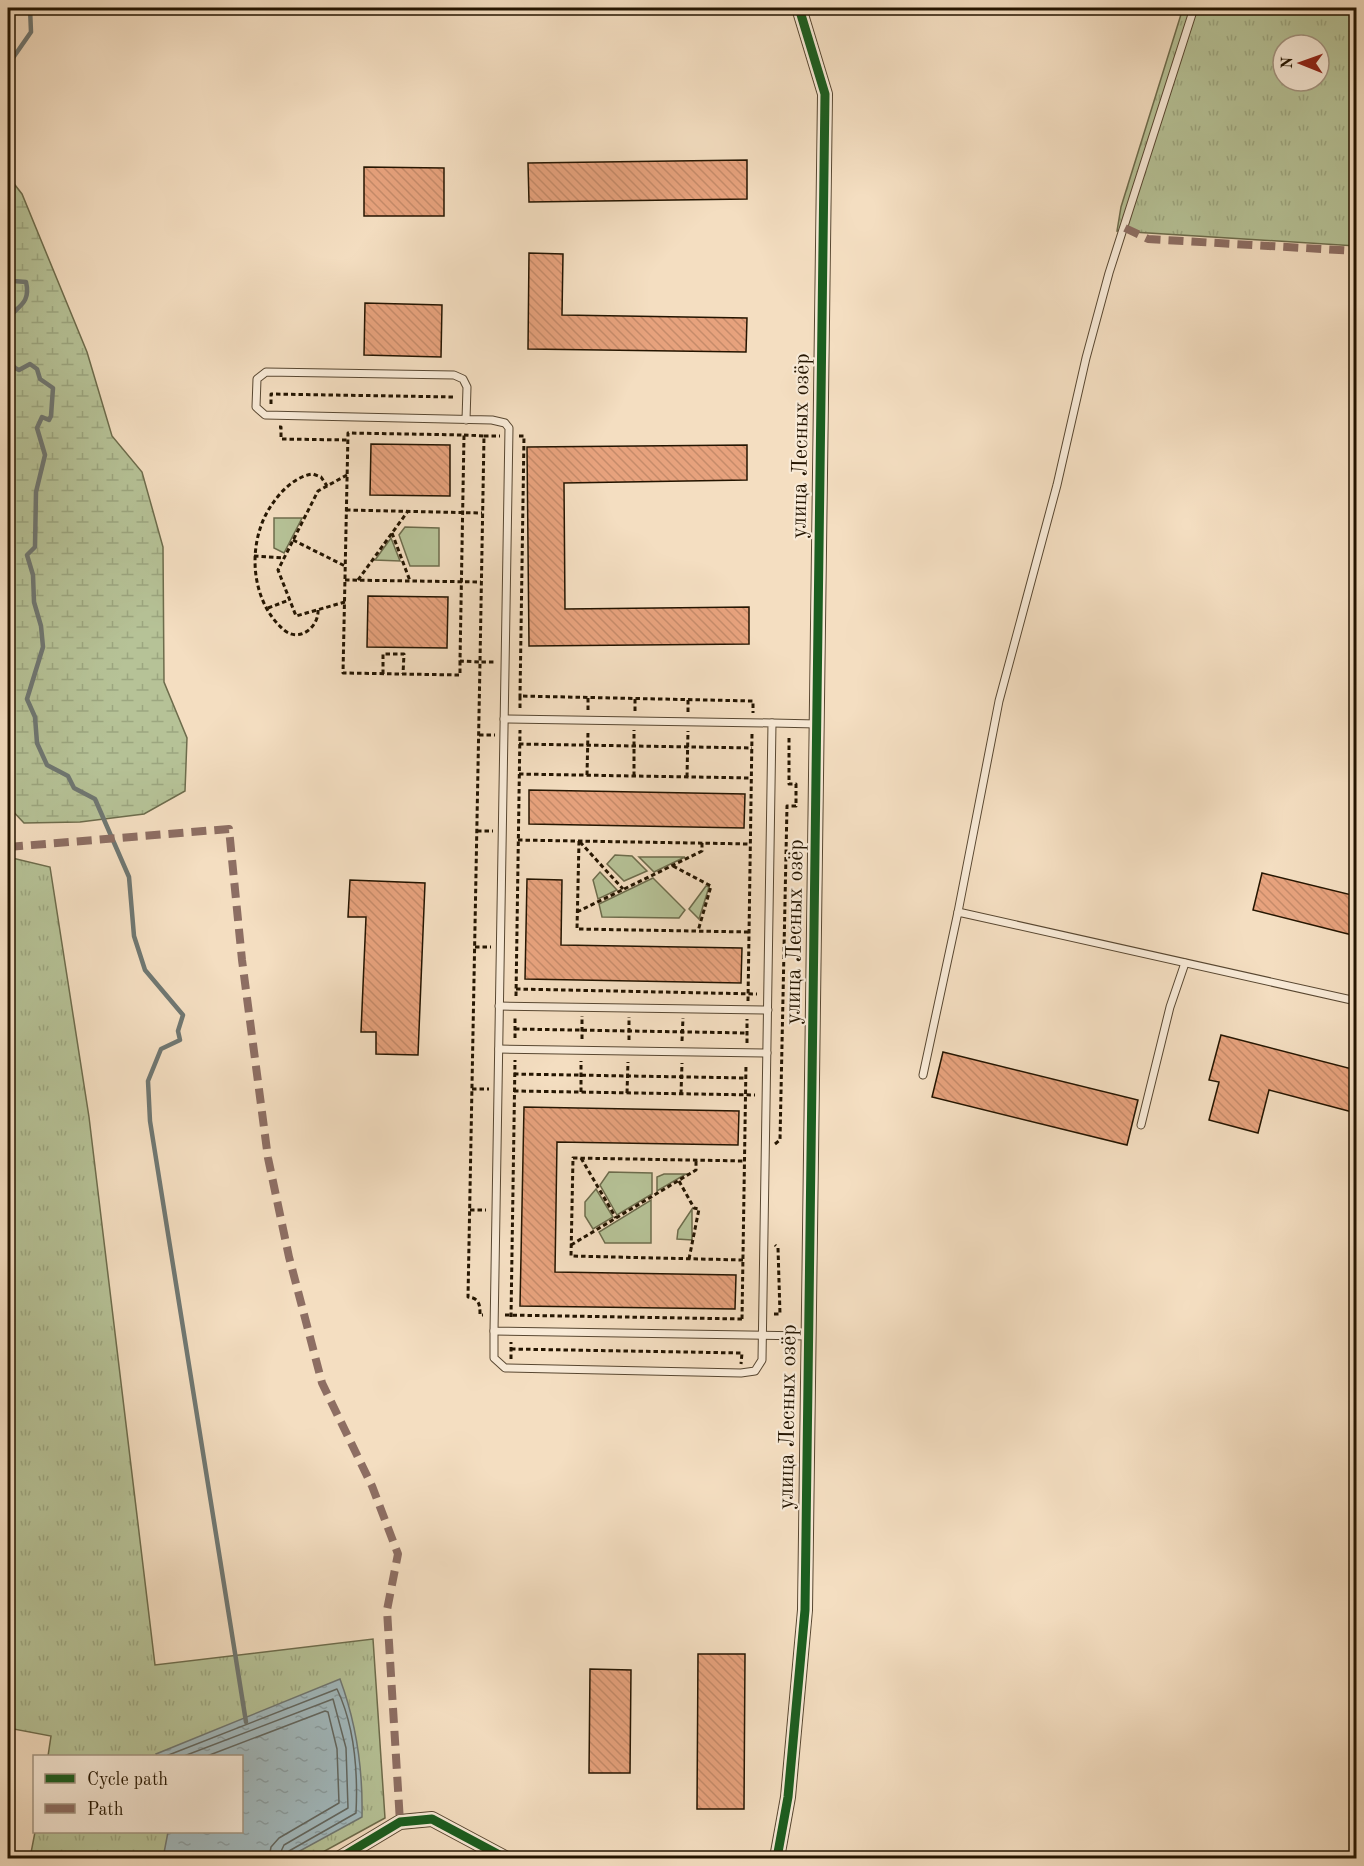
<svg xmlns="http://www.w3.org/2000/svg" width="1364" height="1866" font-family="'Old Standard TT',serif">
<defs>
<pattern id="grass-tufts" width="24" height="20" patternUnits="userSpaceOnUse" patternTransform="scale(1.5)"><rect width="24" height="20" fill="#b6c297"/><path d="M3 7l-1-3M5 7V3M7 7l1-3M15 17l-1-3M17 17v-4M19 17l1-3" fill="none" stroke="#9ca680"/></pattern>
<pattern id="wetland-marsh" width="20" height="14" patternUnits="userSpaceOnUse" patternTransform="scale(1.5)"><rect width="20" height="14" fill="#b6c297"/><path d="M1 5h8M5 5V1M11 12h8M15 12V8" fill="none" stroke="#9ca680"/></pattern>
<pattern id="water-ripples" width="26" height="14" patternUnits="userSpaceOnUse" patternTransform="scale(1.5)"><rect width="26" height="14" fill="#a1b9be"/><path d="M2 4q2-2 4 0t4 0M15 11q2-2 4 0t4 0" fill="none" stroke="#8a9ea2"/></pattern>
<pattern id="building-back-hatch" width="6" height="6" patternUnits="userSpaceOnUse" patternTransform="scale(1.5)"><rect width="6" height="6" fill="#e7a27d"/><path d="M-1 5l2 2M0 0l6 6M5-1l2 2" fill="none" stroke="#c68b6a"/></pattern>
</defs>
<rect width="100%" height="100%" fill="#f4dec1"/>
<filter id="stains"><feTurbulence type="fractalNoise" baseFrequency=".00333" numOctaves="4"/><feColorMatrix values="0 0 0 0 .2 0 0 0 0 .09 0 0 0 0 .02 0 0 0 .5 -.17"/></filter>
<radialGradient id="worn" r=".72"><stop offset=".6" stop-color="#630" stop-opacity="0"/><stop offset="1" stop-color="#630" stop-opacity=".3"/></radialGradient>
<g fill="url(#grass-tufts)" stroke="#6d6c4c" stroke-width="1.5" fill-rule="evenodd">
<path d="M 1183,8 L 1356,8 L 1356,246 L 1117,231 L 1121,207 ZM 1283,45 L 1319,45 L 1319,81 L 1283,81 Z"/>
<polygon points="8,857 50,867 89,1117 155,1665 373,1639 385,1818 312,1858 30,1858 35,1832 242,1832 242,1756 48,1756 51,1736 8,1728"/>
</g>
<polygon fill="url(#wetland-marsh)" stroke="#6d6c4c" stroke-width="1.5" points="8,176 22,194 87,352 112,436 142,472 163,547 164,682 187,738 185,791 144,814 80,822 24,823 8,806"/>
<g fill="#b6c297" stroke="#6d6c4c" stroke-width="1.5">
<polygon points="274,518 302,518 284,553 274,548"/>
<polygon points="405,527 439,528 439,566 410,566 399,535"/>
<polygon points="391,538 400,561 375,560"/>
<polygon points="615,855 632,856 647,871 624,881 607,864"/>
<polygon points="639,857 685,857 654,872"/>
<polygon points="600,872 617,890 598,899 593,880"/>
<polygon points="653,878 685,910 679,918 602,917 599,904"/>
<polygon points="706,886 709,887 699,919 689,909"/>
<polygon points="609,1172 652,1173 652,1194 617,1215 600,1185"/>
<polygon points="664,1174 686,1174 657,1191 657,1177"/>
<polygon points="596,1189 613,1217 593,1229 585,1216 585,1202"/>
<polygon points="651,1200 651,1243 605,1243 599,1232"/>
<polygon points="692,1209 692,1240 677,1239 678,1230"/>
</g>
<path fill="url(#water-ripples)" stroke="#6f7772" stroke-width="1.5" d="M 340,1679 C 357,1725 363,1768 362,1817 L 287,1858 L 163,1858 L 168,1832 L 242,1832 L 242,1756 L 157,1756 L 156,1754 Z"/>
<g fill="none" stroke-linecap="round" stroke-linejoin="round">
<g stroke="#626760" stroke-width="1.5">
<path d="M 166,1756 L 337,1689 C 355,1727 358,1772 356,1813 L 289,1851 L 286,1858"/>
<polyline points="184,1756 333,1699 346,1748 348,1808 284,1845 278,1858"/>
<polyline points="207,1756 325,1711 328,1712 337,1749 339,1803 279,1838 271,1847 269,1858"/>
</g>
<g stroke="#6f7772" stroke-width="4.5">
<polyline points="8,65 31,32 30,8"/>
<path d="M 8,276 L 13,281 L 26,282 C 32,307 12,307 8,321 C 7,325 8,331 8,336"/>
<polyline points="8,358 15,368 19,370 30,364 37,369 40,379 53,388 51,416 49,420 42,417 37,428 45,455 36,492 35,547 27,555 33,575 34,602 41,626 43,647 27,699 35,717 37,743 47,765 68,776 74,788 95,799 129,877 134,936 145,970 183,1015 178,1031 180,1040 161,1049 148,1081 150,1121 246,1722"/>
</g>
</g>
<g fill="url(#building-back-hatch)" stroke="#241501" stroke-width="1.5">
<polygon points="747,160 747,199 529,202 528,163"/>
<polygon points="364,167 444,168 444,216 364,216"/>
<polygon points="529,253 563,254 562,315 747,318 746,352 528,349"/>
<polygon points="365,303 442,305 441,357 364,355"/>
<polygon points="371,444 450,445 450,496 370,495"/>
<polygon points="747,445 747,480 564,483 565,609 749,607 749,644 529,646 527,447"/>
<polygon points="368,596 448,597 447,648 367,647"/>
<polygon points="529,790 745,794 744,828 529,824"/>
<polygon points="1262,873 1356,896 1356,936 1253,910"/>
<polygon points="527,879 562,880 561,945 742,948 741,983 525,979"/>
<polygon points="350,880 425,883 418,1055 376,1054 376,1032 361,1032 366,917 348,917"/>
<polygon points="1221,1035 1356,1070 1356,1113 1269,1090 1258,1133 1209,1120 1219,1082 1209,1080"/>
<polygon points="943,1052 1138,1100 1127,1145 932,1097"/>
<polygon points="524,1107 739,1111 738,1145 557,1142 555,1272 736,1275 735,1309 520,1306"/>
<polygon points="698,1654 745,1654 744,1809 697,1809"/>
<polygon points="590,1669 631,1670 630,1773 589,1773"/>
</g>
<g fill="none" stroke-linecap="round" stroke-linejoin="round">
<defs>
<g id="service">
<polyline points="466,420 467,387 463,379 454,375 266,372 257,379 256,407 265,415 492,420 505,423 509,428 494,1331 809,1336"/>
<polyline points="772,723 817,724"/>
<polyline points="958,912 999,701 1057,485 1086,358 1109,273 1194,8"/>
<polyline points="499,1006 768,1010"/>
<polyline points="499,1049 767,1053"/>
<polyline points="923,1075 958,912 1356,1001"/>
<polyline points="1141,1125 1170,1007 1185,963"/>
<polyline points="494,1331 494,1358 505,1368 741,1373 755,1371 762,1360 772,723 504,719"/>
</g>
<g id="minor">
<polyline points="340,1858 400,1822 432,1819 505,1858"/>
<polyline points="777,1858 788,1797 805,1610 825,94 799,8"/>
</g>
</defs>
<use href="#service" stroke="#584731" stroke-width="9"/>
<use href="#minor" stroke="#584731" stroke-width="16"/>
<g stroke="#241501" stroke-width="3" stroke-dasharray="4.5 3" stroke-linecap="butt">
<polyline points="271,404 271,394 455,397"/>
<polyline points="279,427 281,427 281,439 348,440"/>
<polyline points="464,435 484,436 480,662 494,662"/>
<polyline points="484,436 500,436"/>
<polyline points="519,436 524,436 520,696"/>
<polyline points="346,510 482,513"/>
<polyline points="392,533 410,581"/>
<polyline points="293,540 345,566"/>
<polyline points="254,556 284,558"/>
<polyline points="345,580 481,582"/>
<polyline points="358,580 408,511"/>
<polyline points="345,602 296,616 278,570 318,491 347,475"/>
<polyline points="268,608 289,600"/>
<path d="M 318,610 C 319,627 299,643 284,630 C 248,599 247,538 273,503 C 282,490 296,476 313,474 L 321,477 L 327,486"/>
<path d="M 460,661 L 460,675 L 343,673 L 348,433 L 464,435 L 460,661 L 480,662 L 468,1297 C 480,1298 480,1306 480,1315 L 483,1315"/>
<polyline points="383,674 383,654 404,654 403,674"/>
<polyline points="520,708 520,696 753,701 753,713"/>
<polyline points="588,710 588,698"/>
<polyline points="635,711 635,698"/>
<polyline points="688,712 688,699"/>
<polyline points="479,735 495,735"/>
<polyline points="519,744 752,748"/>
<polyline points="519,774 751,778"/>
<polyline points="587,775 588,732"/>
<polyline points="634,776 634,730"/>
<polyline points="687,777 688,731"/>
<polyline points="477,831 493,831"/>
<polyline points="518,840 750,844"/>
<polyline points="579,841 577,929 749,932"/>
<polyline points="580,842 623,889"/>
<polyline points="673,866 711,886 698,931"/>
<polyline points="577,912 702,851 702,843"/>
<polyline points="475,947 491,947"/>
<polyline points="516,989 757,994"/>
<polyline points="516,996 520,730"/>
<polyline points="748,1001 752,734"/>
<polyline points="515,1029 747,1033"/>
<polyline points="515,1038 515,1018"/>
<polyline points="582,1039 582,1016"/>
<polyline points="629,1040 629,1017"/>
<polyline points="682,1041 683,1018"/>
<polyline points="747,1043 747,1019"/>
<polyline points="514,1074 746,1078"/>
<polyline points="472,1089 489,1089"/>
<polyline points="514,1091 755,1095"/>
<polyline points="581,1092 581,1061"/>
<polyline points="627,1093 628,1062"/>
<polyline points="681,1094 682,1063"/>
<polyline points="775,1144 780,1140 787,806 796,806 796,784 789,784 789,735"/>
<polyline points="581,1158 616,1218"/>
<polyline points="679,1181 694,1208 699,1209 689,1259"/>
<polyline points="470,1210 486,1210"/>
<polyline points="571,1245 696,1170 696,1160"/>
<polyline points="743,1260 571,1256 573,1158 745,1161"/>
<polyline points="774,1314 780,1314 778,1248 775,1245"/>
<polyline points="505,1315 742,1319"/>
<polyline points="511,1317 515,1060"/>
<polyline points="742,1319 746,1064"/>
<polyline points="511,1349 742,1353 741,1364"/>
<polyline points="511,1359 511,1342"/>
</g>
<use href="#service" stroke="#f8ead7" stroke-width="7"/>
<use href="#minor" stroke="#f8ead7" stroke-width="14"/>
<g stroke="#8d6e63" stroke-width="8" stroke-dasharray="15 8" stroke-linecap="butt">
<polyline points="1125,228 1148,239 1356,251"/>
<polyline points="8,847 229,829 242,960 268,1158 289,1257 322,1383 372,1486 398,1554 387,1610 400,1822"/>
</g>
<defs>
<g id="cycleway">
<polyline points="340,1858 400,1822 432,1819 505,1858"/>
<polyline points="777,1858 788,1797 805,1610 825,94 799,8"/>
</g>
</defs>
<use href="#cycleway" stroke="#f8ead7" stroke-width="13"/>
<use href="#cycleway" stroke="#1b5e20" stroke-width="9"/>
</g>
<g text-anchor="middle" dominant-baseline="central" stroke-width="4.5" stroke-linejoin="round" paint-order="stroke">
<g font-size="22" fill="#241501" stroke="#f8ead7">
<text transform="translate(801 446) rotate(-89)">улица Лесных озёр</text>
<text transform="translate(795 932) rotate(-89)">улица Лесных озёр</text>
<text transform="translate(788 1417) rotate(-89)">улица Лесных озёр</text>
</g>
</g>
<rect width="1364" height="1866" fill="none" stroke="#f4dec1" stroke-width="30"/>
<rect x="9" y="9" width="1346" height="1848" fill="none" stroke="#241501" stroke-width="3"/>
<rect x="15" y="15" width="1334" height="1836" fill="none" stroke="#241501" stroke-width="1.5"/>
<rect x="33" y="1755" width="210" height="78" fill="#f8ead7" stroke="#a39581" stroke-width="1.5"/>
<rect x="45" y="1774" width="30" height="9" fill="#1b5e20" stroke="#a39581" stroke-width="1.5"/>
<text x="87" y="1785" font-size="18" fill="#241501">Cycle path</text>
<rect x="45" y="1804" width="30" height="9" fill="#8d6e63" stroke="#a39581" stroke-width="1.5"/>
<text x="87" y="1815" font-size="18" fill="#241501">Path</text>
<g transform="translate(1301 63) rotate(271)"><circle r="28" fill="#f8ead7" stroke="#a39581" stroke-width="1.5"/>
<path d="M0-4.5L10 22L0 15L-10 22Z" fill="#8f2418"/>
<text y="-9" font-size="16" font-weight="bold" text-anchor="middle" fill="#241501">N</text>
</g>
<rect width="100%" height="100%" filter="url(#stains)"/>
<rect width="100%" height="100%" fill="url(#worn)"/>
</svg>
